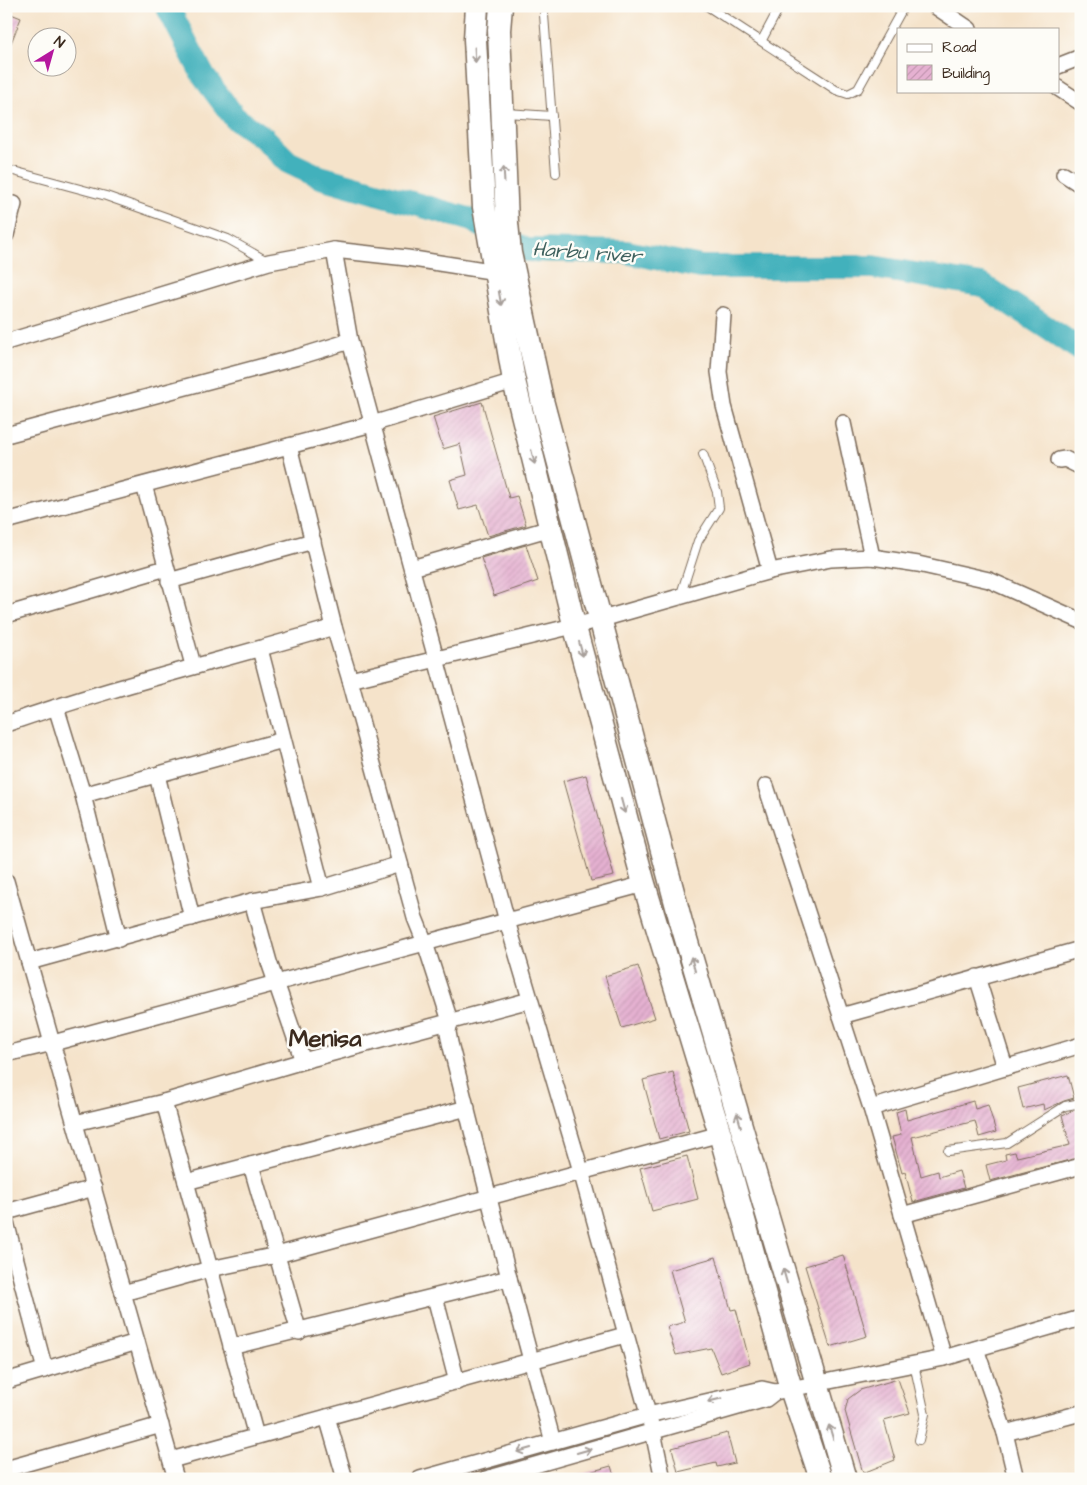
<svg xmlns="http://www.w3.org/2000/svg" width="1087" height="1485" font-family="'Architects Daughter',sans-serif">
<defs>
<pattern id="building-hatch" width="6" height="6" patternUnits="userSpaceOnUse" patternTransform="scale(1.25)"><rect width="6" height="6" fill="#e5b1d1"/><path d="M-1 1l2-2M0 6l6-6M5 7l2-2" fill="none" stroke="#c598b3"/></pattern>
</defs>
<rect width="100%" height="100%" fill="#fdfcf7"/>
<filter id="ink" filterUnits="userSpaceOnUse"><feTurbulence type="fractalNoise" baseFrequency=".02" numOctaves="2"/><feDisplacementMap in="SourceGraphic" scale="10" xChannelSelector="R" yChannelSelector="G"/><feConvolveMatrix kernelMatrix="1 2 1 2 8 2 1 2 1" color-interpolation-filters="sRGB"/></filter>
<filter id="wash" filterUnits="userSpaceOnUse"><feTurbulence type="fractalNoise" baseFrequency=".0096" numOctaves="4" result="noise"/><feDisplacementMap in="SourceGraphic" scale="20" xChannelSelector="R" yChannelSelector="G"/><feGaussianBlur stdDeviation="1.12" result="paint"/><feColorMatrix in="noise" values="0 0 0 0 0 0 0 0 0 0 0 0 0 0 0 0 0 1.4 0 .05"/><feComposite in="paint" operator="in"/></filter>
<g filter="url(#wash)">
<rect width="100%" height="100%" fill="#f5e3ca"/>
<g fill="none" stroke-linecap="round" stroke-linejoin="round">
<polyline stroke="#42b1bc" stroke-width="24" points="167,6 204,77 235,118 264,138 288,162 320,177 472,220 526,250 626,252 701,267 872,267 982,285 1081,350"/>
</g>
<g id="blocks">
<g fill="url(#building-hatch)">
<polygon points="6,12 21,18 7,53 6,53"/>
<polygon points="482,402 509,498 517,496 526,525 488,536 478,505 459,510 450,480 467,475 460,444 443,449 433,417"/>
<polygon points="526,545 538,581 494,596 481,558"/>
<polygon points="586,775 614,876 591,881 563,781"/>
<polygon points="638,966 655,1018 622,1028 605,976"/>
<polygon points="673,1072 689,1131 659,1139 643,1080"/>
<polygon points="1068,1075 1074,1098 1064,1101 1044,1110 1043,1104 1023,1109 1018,1088"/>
<polygon points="973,1101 975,1109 988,1105 996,1132 979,1137 975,1121 912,1137 921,1176 938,1171 939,1177 959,1171 964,1188 913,1202 905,1172 902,1173 892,1137 901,1135 896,1112 905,1109 907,1120"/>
<polygon points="1077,1109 1081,1110 1081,1157 990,1181 986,1165 1006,1160 1005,1154 1015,1152 1017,1157 1070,1145 1062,1115"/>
<polygon points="687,1156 698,1199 652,1211 640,1168"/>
<polygon points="843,1255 867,1336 830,1347 805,1266"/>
<polygon points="716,1257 731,1310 736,1309 750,1363 721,1373 711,1348 676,1355 667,1327 685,1322 670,1270"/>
<polygon points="898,1379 910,1413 884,1420 895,1460 863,1473 845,1411 848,1399 860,1390"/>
<polygon points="727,1433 735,1463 717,1467 716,1463 678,1472 672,1448"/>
<polygon points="611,1466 615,1479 576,1479 575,1476"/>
</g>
</g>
</g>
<g filter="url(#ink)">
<use href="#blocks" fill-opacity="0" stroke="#7c6b5a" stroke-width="1"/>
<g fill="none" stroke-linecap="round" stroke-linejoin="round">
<defs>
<g id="lane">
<polyline points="707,6 836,90 848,94 858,89 904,6"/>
<polyline points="544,15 556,173"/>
<polyline points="762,40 780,6"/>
<polyline points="506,113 552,116"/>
<polyline points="6,169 106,196 228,239 267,261"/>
<polyline points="680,597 698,541 719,508 717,492 703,454"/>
<polyline points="948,1151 1007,1143 1065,1106 1081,1103"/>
<polyline points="914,1364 925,1414 919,1440"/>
</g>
<g id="street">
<polyline points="935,6 969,29"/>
<polyline points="1058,66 1081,57"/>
<polyline points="1058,88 1081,103"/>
<polyline points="1064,174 1081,185"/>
<polyline points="6,235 14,204"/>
<polyline points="334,250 350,341 507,921 581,1171 653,1432 663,1479"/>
<polyline points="723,315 719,372 724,406 770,571"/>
<polyline points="6,342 269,262 334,250 407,258 503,273"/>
<polyline points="843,423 872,557"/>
<polyline points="6,435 298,357 350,341"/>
<polyline points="289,446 334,627"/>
<polyline points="1059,460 1065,459 1081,467"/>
<polyline points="144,485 193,665"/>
<polyline points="6,521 372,424 514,381"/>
<polyline points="412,568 551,528"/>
<polyline points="169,581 313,541"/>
<polyline points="6,615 166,568"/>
<polyline points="260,649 322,888"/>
<polyline points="350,680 415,918 425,943 450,1021 448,1032 450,1043 509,1278 553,1442"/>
<polyline points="56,707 83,795 119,939"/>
<path d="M 6,724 C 114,686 224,660 334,627 L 350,680 L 602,619 L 770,571 L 831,559 L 872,557 L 918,564 L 989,580 L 1081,621"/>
<polyline points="157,775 192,918"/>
<polyline points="766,786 841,1016"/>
<polyline points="83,795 283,740"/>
<polyline points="6,881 176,1479"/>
<polyline points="1081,949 841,1016 871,1108 1081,1045"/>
<polyline points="29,962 252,901 322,888 400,864"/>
<polyline points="977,977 1005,1067"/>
<polyline points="6,1054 53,1043 644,884"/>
<polyline points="303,1061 530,1000"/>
<polyline points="164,1102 256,1436"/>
<polyline points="871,1108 944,1358"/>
<polyline points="75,1123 164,1102 303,1061 269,962 252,901"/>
<polyline points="251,1165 299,1332"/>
<polyline points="186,1182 467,1108"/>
<polyline points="6,1212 94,1188"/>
<polyline points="902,1215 1081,1166"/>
<polyline points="6,1222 45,1370"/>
<polyline points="123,1293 210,1269 277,1255 720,1134"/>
<polyline points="435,1297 457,1382"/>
<polyline points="231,1347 509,1278"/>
<polyline points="976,1349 1005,1433 1016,1479"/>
<polyline points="6,1381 137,1342"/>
<polyline points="327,1417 345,1479"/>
<polyline points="1005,1433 1081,1413"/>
<polyline points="171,1460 625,1335"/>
<polyline points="6,1469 161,1425"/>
<polyline points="420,1479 648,1415 762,1389 775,1392"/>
<polyline points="486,1479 766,1399 775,1392 944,1358 1081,1318"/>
</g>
<g id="primary">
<polyline points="477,6 475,39 484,207 514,381 574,624 644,884 720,1134 791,1389 821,1479"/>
<polyline points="501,6 499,30 507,223 510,253 542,400 681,922 845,1479"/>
</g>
</defs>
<use href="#lane" stroke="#7c6b5a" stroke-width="10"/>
<use href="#street" stroke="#7c6b5a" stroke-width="18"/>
<use href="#primary" stroke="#7c6b5a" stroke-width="25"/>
<use href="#lane" stroke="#fff" stroke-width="8"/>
<use href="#street" stroke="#fff" stroke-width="15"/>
<use href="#primary" stroke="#fff" stroke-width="22"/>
</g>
<defs><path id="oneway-shaft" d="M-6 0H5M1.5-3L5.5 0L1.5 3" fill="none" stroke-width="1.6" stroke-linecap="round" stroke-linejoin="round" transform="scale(1.25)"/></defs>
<g stroke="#a79f9a">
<use href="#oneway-shaft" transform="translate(475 55) rotate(87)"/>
<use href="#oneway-shaft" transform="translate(504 174) rotate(-93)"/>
<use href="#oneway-shaft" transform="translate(500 298) rotate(80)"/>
<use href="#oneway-shaft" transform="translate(533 457) rotate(76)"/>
<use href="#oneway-shaft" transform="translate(581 649) rotate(75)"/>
<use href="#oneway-shaft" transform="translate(623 806) rotate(75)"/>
<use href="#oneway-shaft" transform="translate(693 964) rotate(-106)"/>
<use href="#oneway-shaft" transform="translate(739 1120) rotate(-106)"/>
<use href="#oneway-shaft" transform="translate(785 1276) rotate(-106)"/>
<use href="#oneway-shaft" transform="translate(715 1400) rotate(167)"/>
<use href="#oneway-shaft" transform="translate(831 1432) rotate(-107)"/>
<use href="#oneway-shaft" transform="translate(524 1450) rotate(164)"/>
<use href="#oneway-shaft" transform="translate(584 1451) rotate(-16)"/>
</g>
</g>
<g text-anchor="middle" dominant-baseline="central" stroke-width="5" stroke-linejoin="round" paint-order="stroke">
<g font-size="20" font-style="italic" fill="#3e605d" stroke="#fdfcf7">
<text transform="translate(587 253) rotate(4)">Harbu river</text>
</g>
<g font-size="24" font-weight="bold" fill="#3b2a1e" stroke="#fdfcf7">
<text x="325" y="1039">Menisa</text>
</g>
</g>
<rect width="1087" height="1485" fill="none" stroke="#fdfcf7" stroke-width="25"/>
<rect x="897" y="28" width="162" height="65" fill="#fdfcf7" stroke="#afa8a0"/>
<rect x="907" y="44" width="25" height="8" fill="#ffffff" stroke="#afa8a0"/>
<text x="942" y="52" font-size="15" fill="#3b2a1e">Road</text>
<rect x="907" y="65" width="25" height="15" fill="url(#building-hatch)" stroke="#afa8a0"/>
<text x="942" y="78" font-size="15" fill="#3b2a1e">Building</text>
<g transform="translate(52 52) rotate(37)"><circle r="24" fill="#fdfcf7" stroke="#afa8a0"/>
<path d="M0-4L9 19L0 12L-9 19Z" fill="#b5179e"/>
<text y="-8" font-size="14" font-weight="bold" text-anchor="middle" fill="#3b2a1e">N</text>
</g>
</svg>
